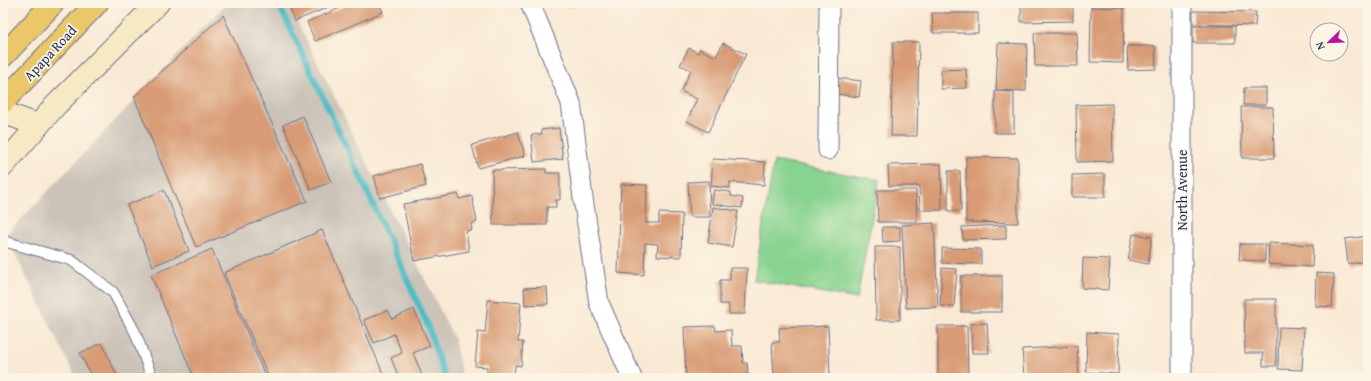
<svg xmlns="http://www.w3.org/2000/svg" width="1371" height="381" font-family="'Gentium Book Plus',serif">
<rect width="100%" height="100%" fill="#fcf5e5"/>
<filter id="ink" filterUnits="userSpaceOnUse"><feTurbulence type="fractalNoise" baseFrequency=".025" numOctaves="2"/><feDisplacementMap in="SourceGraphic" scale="8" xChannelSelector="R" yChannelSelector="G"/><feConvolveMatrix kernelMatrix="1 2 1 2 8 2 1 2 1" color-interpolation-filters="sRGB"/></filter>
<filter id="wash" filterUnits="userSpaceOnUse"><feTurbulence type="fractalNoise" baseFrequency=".012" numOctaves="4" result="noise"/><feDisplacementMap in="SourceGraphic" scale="16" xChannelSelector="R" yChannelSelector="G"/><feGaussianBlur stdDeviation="0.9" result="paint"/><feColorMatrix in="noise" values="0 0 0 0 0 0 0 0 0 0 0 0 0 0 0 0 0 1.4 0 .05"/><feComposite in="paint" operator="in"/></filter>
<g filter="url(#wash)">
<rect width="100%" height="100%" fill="#f9e9d4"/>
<polygon fill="#cbc3b8" points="227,3 288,3 454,338 462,378 76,378 6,235"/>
<polygon fill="#88d390" stroke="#528177" points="774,161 879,180 857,299 754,280"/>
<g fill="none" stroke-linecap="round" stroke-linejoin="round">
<polyline stroke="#4ebcc5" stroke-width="6" points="278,3 358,171 426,321 445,378"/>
</g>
<g id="blocks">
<g fill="#d89b74">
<polygon points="293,3 338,3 295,21 290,10 295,8"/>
<polygon points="352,3 379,3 383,12 315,41 307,22"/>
<polygon points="568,3 609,3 609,4 568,6"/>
<polygon points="1021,3 1073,3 1073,21 1021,22"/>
<polygon points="1091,7 1124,8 1123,63 1090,62"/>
<polygon points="1193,11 1256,12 1255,26 1193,24"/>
<polygon points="932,13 978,13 978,33 933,33"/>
<polygon points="223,15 307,201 196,247 134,97"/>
<rect x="1193" y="26" width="42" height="17"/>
<polygon points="1034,33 1077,33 1078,66 1035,66"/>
<polygon points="893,42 919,42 917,136 891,136"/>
<polygon points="723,43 746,54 708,132 687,121 697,99 681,91 691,70 680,65 689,48 698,53 700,49 716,57"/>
<polygon points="998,43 1027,44 1026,91 996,90"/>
<polygon points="1127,46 1155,46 1156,69 1128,70"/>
<polygon points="966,69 967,88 941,89 941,70"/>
<polygon points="838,78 861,81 859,97 837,94"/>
<polygon points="1244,88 1266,88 1266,105 1243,105"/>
<polygon points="995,91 1014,92 1014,133 995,133"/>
<polygon points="1112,104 1113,161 1077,162 1076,105"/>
<polygon points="1241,107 1273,107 1274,158 1242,158"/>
<polygon points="303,116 331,182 311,190 283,125"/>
<polygon points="559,128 563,159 534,162 531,135 542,134 541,130"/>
<polygon points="518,132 525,156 478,168 472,145"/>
<polygon points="966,157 1018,158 1018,223 966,222"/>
<polygon points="713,159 765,162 764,185 730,182 730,188 711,186"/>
<polygon points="420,164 426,186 380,198 374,176"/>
<polygon points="941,164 942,210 920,210 919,186 889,186 888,165"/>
<polygon points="546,169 546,173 560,173 560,200 556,200 556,207 547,207 547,225 493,225 492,170"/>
<polygon points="948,171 960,171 961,211 948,211"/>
<polygon points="1105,174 1105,197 1072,197 1072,175"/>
<polygon points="709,181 710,217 690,217 688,182"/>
<polygon points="621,184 647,185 646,223 659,223 659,213 682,214 681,257 657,256 658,244 645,243 644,275 618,273"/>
<polygon points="164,190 189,251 153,266 127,205"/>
<polygon points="714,190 731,192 731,196 743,198 742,208 712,204"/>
<polygon points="877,190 916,190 917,222 878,222"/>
<polygon points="458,194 459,199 472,196 477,222 471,224 472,230 466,231 469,251 414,261 403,204"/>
<polygon points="713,207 738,211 732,247 708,243"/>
<polygon points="934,223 938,307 906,308 902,225"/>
<polygon points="1006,225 1006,239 963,240 962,227"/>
<polygon points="882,227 900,227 900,241 883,242"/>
<polygon points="322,230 385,378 269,378 224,273"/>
<polygon points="1133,234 1152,237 1148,264 1128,260"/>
<polygon points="1368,236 1368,261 1348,264 1345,239"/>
<polygon points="1269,243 1313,245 1312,267 1268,264"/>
<polygon points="1240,244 1265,244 1265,261 1239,260"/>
<polygon points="875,247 900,247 900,320 876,320"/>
<polygon points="942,248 981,249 981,264 942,263"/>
<polygon points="212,249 266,378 194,378 151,275"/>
<polygon points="1083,258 1110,259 1108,290 1082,288"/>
<polygon points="730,268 747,268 745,314 729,314 729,304 720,304 720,280 730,280"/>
<polygon points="942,268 957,269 954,307 940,306"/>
<polygon points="1316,273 1334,274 1332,307 1315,306"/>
<rect x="961" y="276" width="41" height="36"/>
<polygon points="547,287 548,304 525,305 524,288"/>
<polygon points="1244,299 1276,299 1276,366 1263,366 1263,353 1245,353"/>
<polygon points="488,300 521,303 518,342 523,342 521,366 515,365 514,378 487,378 487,367 475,366 478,332 485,333"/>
<polygon points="414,309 430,346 413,353 422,375 415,378 399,378 391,358 402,353 394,334 374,343 364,320 388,310 392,319"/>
<polygon points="987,323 989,353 972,353 971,324"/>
<polygon points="715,326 716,331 731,330 732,346 742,346 743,363 747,363 748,374 743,374 743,378 686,378 684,327"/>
<polygon points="828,326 830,378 774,378 772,342 780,342 779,328"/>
<polygon points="938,326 967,326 968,378 938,378"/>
<polygon points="1279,327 1304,328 1302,370 1278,369"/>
<polygon points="1087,332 1119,334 1118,374 1086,372"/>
<polygon points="102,343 118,378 92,378 80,353"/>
<polygon points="1077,346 1079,378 1024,378 1022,349"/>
</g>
</g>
</g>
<g filter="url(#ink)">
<use href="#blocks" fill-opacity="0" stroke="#697087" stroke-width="1"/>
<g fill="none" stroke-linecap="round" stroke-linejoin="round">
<defs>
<polyline id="lane" points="3,241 71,260 113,292 135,332 152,378"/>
<g id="street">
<polyline points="530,3 571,103 583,198 599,303 632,378"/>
<polyline points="1182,3 1182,378"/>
<polyline points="828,150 829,3"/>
</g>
<g id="secondary">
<polyline points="3,110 10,115 38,125"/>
<polyline points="3,166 55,106 158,3"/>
</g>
<g id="highway">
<polyline points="3,56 53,3"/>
<polyline points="3,102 97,3"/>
</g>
</defs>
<use href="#lane" stroke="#697087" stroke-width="12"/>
<use href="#street" stroke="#697087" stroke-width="21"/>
<use href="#secondary" stroke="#697087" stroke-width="24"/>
<use href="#highway" stroke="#697087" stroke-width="24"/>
<use href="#lane" stroke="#fff" stroke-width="10"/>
<use href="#street" stroke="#fff" stroke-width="19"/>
<use href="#secondary" stroke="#f7e9c3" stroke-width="22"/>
<use href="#highway" stroke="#eac769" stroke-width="22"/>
</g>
</g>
<g text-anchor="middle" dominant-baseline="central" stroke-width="3.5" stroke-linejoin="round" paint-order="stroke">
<g font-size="14" fill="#1b2f5e" stroke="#fcf5e5">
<text transform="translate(50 53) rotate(-47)">Apapa Road</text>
<text transform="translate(1182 190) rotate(-90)">North Avenue</text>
</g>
</g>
<rect width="1371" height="381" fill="none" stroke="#fcf5e5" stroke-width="16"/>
<g transform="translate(1329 42) rotate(247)"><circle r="19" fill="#fcf5e5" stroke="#a2a6af"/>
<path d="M0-3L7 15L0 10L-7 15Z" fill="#b5179e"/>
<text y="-6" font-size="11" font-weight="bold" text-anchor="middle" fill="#1b2f5e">N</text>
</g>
</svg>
